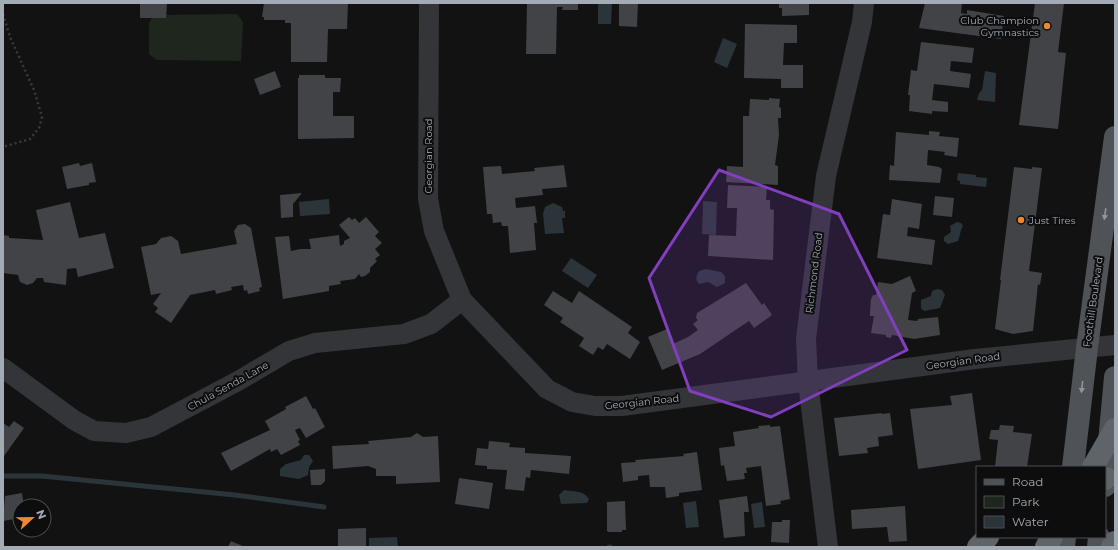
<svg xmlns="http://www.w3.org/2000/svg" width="1118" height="550" font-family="Montserrat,sans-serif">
<rect width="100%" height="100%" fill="#121213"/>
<polygon fill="#1e261e" points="237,14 243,22 241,61 157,60 149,54 149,23 154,15"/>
<g fill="#2b3539">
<polygon points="598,3 612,3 611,24 598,24"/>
<polygon points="723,38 737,44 727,68 714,62"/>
<polygon points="985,71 996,73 995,102 977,100 979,93 982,90"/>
<polygon points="958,173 976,175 976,177 987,178 986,187 960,184 960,181 957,180"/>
<polygon points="329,199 330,214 300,216 299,202"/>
<polygon points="703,201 717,202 716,235 702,234"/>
<polygon points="553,203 562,207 563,211 565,211 565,218 562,218 564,233 545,234 543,214 545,207"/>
<path d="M 957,222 L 961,223 L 963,226 C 960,231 960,236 958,241 L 948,244 L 944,241 L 944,237 L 951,232 L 950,226 Z"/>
<polygon points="571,258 597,275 588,288 562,271"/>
<path d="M 706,269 L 721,272 L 725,276 L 725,283 L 717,287 L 708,282 L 699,284 C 695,279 696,276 699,271 Z"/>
<polygon points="937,289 942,290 945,295 940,308 924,311 921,308 921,300 931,296 932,291"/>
<polygon points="304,455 309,455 313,461 309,467 308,475 299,479 280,476 280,469 286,464 301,460"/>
<path d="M 564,490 C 573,492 584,490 589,499 L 587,503 L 561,504 L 559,495 Z"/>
<polygon points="696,501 699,527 686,528 683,503"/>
<polygon points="762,502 765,527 754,528 751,504"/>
<polygon points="397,537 398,547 369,547 369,538"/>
</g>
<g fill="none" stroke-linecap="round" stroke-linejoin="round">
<g stroke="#2b3539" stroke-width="5">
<polyline points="3,476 42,476 235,495 324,507"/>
<polyline points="609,547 610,547"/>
</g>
</g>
<g fill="#414346">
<polygon points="140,3 167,3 166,18 140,18"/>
<polygon points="264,3 348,3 347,29 328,29 327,62 291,62 291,23 285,23 285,20 264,20 264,17 262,17"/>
<polygon points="527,3 578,3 578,10 562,10 563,7 557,7 556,54 526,54"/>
<polygon points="619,3 638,3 637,27 619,26"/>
<polygon points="779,3 809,3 809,15 782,16 782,8 779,8"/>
<polygon points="925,3 962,3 961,13 967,14 967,10 1004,16 1001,39 919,28"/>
<polygon points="1035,3 1064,3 1058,52 1066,53 1058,129 1019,125"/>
<polygon points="745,24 797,25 797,43 784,43 783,65 803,65 803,88 781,88 781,79 744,78"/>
<polygon points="921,42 974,48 972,63 951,61 950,71 971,74 969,88 934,84 932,100 948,102 948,112 932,111 932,114 909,111 910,95 908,95 911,70 917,71"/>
<polygon points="275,71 281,87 260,95 254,79"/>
<polygon points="299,75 325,75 325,78 341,78 340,92 333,92 333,116 354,116 354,138 298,139 298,78 299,78"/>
<polygon points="769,98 780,99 779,107 781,108 781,118 778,118 779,135 775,165 778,166 778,185 726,182 727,166 743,167 743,116 749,116 750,99 769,100"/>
<polygon points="929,131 940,132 939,136 959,138 957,157 944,155 945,152 928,150 927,165 939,167 942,169 940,183 889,180 890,165 894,166 896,132 929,135"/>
<polygon points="79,163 80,166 92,163 96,182 89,183 89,185 67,189 62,167"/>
<polygon points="564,165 567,187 542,189 543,195 515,198 516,208 535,206 537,223 534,223 536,250 510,253 508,226 502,226 501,222 493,223 492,214 487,214 483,167 501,166 502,174 535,171 534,168"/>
<polygon points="1014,167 1032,169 1032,167 1042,168 1029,271 1042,273 1040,285 1038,284 1033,331 1013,334 995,329 1001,280 1014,281 1000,280"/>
<polygon points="728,185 767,187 766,200 770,200 770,209 774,210 773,260 708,256 709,235 736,236 737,208 727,208"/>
<polygon points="302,193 293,204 293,217 281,218 280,195"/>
<polygon points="935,196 954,198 952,217 933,215"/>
<polygon points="892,199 922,204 919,229 908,227 907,236 935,240 932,265 877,258 883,214 890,215"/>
<polygon points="70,202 79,238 105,233 114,268 78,277 76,268 67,269 66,285 44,282 43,278 37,278 33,283 27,285 20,282 18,275 3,273 3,235 9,236 9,238 43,240 36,210"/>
<polygon points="349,217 352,220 355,218 359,223 366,217 379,232 375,236 382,243 375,249 380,255 375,259 377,261 370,268 370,272 365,276 361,277 359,274 355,279 340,281 341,284 329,286 329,291 283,299 275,237 289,236 291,251 300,249 311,249 309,239 339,235 340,246 344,244 344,241 350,238 339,225"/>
<polygon points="245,224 251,228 262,287 259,288 260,291 248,294 247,290 244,291 243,285 231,287 232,290 216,294 215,290 190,295 171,323 155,312 158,308 153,304 161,293 151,295 141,247 156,244 161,238 171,236 178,241 181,254 237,244 234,231 238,225"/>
<polygon points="910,276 916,291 912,293 908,320 917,321 918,319 938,317 940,335 914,339 892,335 891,338 886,337 886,335 871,333 874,316 870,316 870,312 871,299 873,295 876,295 878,282 892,284"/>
<polygon points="746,283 762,305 764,303 772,315 754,328 749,321 700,354 662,370 648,337 667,329 673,344 688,337 698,330 693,324 698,320 696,318 697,313"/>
<polygon points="553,291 572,303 579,291 632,327 628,333 640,342 630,359 607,344 603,350 598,347 593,355 579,346 584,338 560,322 563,318 544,305"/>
<polygon points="972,393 981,460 918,469 910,409 952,405 950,396"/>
<polygon points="306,396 313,409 315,408 325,427 306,438 300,428 295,430 300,440 298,441 300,445 281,455 277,449 271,452 270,449 231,471 221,453 270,430 265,421 286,409 285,407"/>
<polygon points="882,413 882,414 890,413 893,435 878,437 879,446 867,448 868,453 839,456 834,418"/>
<polygon points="14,421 24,428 4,456 3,423 9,427"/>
<polygon points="770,425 770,427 780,426 790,499 780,501 781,504 766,506 761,466 746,468 747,473 744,473 745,479 727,481 724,465 721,466 719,448 735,446 733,432 759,428 758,426"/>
<polygon points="1000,425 1014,426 1013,432 1032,434 1027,467 995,467 998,440 989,439 991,430 999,430"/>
<polygon points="417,433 423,437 438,436 440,482 396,484 396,476 376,476 376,469 368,466 333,469 332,446 369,444 368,441 411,437"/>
<polygon points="489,441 510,443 509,447 525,448 525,453 571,456 569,474 531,470 530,478 526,477 524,491 505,489 507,470 487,469 487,466 475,465 477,448 488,449"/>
<polygon points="697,452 702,490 679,493 679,496 666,498 665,487 650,487 649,475 638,476 638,480 623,482 621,463 636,462 635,460 684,456 683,454"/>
<polygon points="325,469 325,481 321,485 311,485 310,470"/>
<polygon points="459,478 493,483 489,509 455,504"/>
<polygon points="22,493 24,506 20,506 20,518 3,521 5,496"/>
<polygon points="747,496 749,512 744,512 745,536 724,538 719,500"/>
<polygon points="625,501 626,530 622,530 622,532 609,532 607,531 607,502"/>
<polygon points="905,506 907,541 889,542 887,527 852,529 851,510"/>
<polygon points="782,520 790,520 789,543 771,542 772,522 782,522"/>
<polygon points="366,528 366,547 338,547 338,529"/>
<polygon points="231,541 245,547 228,547"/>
</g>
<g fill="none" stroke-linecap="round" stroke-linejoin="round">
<polyline stroke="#393c3f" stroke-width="2.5" stroke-dasharray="2 3" stroke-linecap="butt" points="3,14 10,37 34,90 42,117 39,128 30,139 3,147"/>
<g stroke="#333538" stroke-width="20">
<polyline points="429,3 428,199 434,231 462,300 547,389 572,402 595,406 622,406 975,359 1115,345"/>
<polyline points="3,368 74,420 94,431 126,433 151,427 238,381 289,351 315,343 404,334 431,324 462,300"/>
<polyline points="828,547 808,382 806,339 826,176 862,22 864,3"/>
</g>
<g stroke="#4f5257" stroke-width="22">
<polyline points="1073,467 1087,348 1115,137"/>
<polyline points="1105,486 1115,377"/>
<polyline points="1064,547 1065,537"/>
<polyline points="1098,547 1099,537"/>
</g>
<g stroke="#5f6469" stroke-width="22">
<polyline points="1105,479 1106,478"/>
<polyline points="978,547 988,537"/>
<polyline points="1046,547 1052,537"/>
<polyline points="1112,547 1115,542"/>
</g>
<polyline stroke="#5f6469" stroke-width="22" points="1093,467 1115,429"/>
</g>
<defs><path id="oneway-solid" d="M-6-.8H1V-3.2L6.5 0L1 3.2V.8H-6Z"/></defs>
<g fill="#8e969d">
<use href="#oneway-solid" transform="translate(1105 214) rotate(98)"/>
<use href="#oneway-solid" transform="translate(1082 387) rotate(96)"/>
</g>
<path fill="#813fbd" fill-opacity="0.2" stroke="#813fbd" stroke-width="3" stroke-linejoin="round" d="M 719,170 L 839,214 L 907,350 L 771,417 L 690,391 L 649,278 Z"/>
<g fill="#ee8830" stroke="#0d0d0e" stroke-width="1.5">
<circle cx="1047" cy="26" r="4"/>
<circle cx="1021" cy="220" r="4"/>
</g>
<g text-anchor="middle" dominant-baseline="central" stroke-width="4" stroke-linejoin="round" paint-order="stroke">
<g font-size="10" fill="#a3acb4" stroke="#0d0d0e" text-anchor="end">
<text x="1039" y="20">Club Champion<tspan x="1039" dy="12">Gymnastics</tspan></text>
<text x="1029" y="220" text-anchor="start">Just Tires</text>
</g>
<g font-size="10" fill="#a3acb4" stroke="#0d0d0e">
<text transform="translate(428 156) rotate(-90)">Georgian Road</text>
<text transform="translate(814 273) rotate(-83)">Richmond Road</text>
<text transform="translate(1093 302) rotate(-82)">Foothill Boulevard</text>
<text transform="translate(963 361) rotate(-8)">Georgian Road</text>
<text transform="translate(228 386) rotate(-29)">Chula Senda Lane</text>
<text transform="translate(642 402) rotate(-6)">Georgian Road</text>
</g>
</g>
<rect width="1118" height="550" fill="none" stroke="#a3acb4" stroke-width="8"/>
<rect x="976" y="466" width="130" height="72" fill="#0d0d0e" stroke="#494d50"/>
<rect x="984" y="479" width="20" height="6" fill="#4f5257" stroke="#494d50"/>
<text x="1012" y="486" font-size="12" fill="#a3acb4">Road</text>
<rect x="984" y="496" width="20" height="12" fill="#1e261e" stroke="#494d50"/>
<text x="1012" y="506" font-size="12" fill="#a3acb4">Park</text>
<rect x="984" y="516" width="20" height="12" fill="#2b3539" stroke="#494d50"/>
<text x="1012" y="526" font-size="12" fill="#a3acb4">Water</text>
<g transform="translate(32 518) rotate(68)"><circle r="19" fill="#0d0d0e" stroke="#494d50"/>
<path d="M0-3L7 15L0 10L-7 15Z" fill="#ee8830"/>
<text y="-6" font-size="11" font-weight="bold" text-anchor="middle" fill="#a3acb4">N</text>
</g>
</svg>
